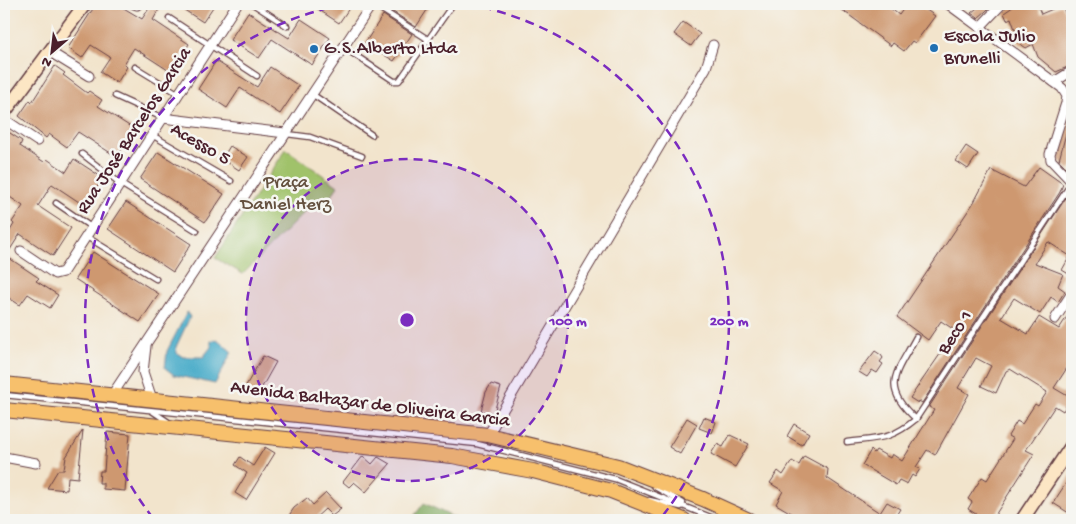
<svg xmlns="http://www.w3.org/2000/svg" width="1076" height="524" font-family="'Gochi Hand',sans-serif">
<rect width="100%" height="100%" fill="#f6f6f2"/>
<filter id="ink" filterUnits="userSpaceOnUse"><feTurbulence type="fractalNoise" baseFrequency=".02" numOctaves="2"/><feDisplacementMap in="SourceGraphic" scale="10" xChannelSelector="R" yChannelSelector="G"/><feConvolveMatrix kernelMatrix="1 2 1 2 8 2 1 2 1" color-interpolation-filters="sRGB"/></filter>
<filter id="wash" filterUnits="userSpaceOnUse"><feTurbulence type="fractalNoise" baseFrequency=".0096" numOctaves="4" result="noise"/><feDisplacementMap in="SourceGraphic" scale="20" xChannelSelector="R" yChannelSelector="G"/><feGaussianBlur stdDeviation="1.12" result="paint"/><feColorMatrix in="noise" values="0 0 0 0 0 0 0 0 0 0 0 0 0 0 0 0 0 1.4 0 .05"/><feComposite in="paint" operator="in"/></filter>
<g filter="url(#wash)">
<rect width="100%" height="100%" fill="#f2e4cc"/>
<polygon fill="#a0c26b" stroke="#75704b" points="286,149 338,186 324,207 311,200 308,209 243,274 215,258"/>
<polygon fill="#80a85f" stroke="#656445" points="424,503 459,520 411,520"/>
<polygon fill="#4aacc9" stroke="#4a667a" points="187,312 190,317 176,347 177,353 183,357 203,357 211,347 211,341 217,339 232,352 215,384 174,375 165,368 167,351"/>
<g id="blocks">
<g fill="#ce986f">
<polygon points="96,4 117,4 142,19 152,4 162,4 153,20 189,44 171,72 134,48 124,64 127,67 117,83 100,72 110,57 91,45 82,58 68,48"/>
<polygon points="175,4 215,4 203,22"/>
<polygon points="310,4 352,4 339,23"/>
<polygon points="390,4 431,4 416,27 387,8"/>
<polygon points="834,4 885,4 899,15 907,4 918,4 935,16 915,43 912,41 904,51 893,43 891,46"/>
<polygon points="982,4 994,4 978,18 971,13"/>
<polygon points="1017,4 1037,4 1041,14 1062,5 1072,29 1072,65 1056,72 1038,57 1033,44 1026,48 1011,37 1017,35 1011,18 1007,20 1004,13"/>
<polygon points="248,12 289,38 301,19 330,38 312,65 272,39 259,58 230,40"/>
<polygon points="383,15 412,34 394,61 365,43"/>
<polygon points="683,22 700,34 691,46 674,34"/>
<polygon points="216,61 257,87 270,67 299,86 280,114 240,88 227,108 198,89"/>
<polygon points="55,66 65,73 63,75 87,93 89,91 102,100 98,106 134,129 117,157 78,132 67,147 49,134 46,138 19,116 30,100 32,102"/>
<polygon points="1069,122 1072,122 1072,166 1069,170 1059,160"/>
<polygon points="4,129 22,141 20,146 44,162 47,159 66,172 74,159 103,178 85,206 52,184 38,206 71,228 53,256 20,234 6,256 39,278 36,281 58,295 50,308 28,294 20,305 4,295 4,241 14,224 12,222 23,206 4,193 4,178 7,172 4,170"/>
<polygon points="230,146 248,157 239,170 222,159"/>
<polygon points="966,146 978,154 968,169 956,161"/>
<polygon points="158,152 224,194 205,222 140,179"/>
<polygon points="1039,167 1063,184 1060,192 922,403 919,401 918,403 910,398 956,331 941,321 928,340 897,317 974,202 991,170 1024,187"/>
<polygon points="1067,196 1072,199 1072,276 1062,270 1070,256 1048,242 1035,263 1063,274 1058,286 1065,291 1058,302 1051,297 1040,314 1014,298 1001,318 1028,334 1039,317 1059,329 1072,309 1072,371 1067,368 1054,388 1071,398 1063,411 1055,406 1026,450 1034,454 992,520 985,520 968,509 972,502 968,499 982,477 987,480 1013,439 1008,436 1017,421 1022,424 1035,404 1038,406 1047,392 1010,369 1006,371 996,393 981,386 991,366 976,358 958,388 969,394 935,455 927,450 916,467 920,469 915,477 912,475 907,484 899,480 896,485 862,465 871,450 874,453 876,450 890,458 892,454 902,461 934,410 929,407"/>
<polygon points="126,202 191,244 173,272 108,229"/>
<polygon points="93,252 159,294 140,322 75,279"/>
<polygon points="875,351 881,355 883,358 880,362 883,364 877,373 872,370 867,377 859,372"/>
<polygon points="263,356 276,362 257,396 244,389"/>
<polygon points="491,384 501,387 494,413 481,411 486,392"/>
<polygon points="704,417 716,422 712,433 699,428"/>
<polygon points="687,418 697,424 680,454 669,447"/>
<polygon points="794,424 809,433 802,445 787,436"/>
<polygon points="83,430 78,478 68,477 67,490 47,488 58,470 64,470 66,457"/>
<polygon points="107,432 130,434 125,491 103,489 103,483 99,483 100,471 104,471"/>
<polygon points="730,435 749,444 735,467 711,454 717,444 723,447"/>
<polygon points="265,447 275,453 246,500 235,493 247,473 235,465 240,457 253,466"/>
<polygon points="363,456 372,464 378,457 390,464 366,492 354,482 349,487 343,482"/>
<polygon points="804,456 828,469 827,478 880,513 887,502 900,509 893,520 803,520 776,504 783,491 770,483 778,471 783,475 792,461 799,465"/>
<polygon points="1072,474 1072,515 1053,503"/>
<polygon points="326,493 341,509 332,516 325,509 313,520 286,520 294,508 307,498 313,505"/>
</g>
</g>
</g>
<g filter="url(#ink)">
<use href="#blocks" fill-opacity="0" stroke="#633d43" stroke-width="1"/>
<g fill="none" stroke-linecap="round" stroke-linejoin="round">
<defs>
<g id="lane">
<polyline points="253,4 287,26"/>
<polyline points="373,4 429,40"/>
<polyline points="169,18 257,76"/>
<polyline points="343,47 394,81 399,81 453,4"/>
<polyline points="135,67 179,94"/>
<polyline points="312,94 372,135"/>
<polyline points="115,96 163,118"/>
<polyline points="287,134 310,137 362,156"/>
<polyline points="152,135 231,181"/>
<polyline points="82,154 121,184 197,231"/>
<polyline points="56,203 91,227"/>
<polyline points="87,237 156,279"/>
<path d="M 916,337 C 897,373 879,386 916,419 L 1072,182"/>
<polyline points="4,395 477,444 615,479 718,520"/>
<polyline points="152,411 170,423"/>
<path d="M 847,442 C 879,438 891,440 916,419"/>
<polyline points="655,487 683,503"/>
<polyline points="649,500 681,507"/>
</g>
<g id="street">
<polyline points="134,4 137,5"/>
<polyline points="948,4 1062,88 1067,96 1066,103 1050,154 1051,160 1072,182"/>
<polyline points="1068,4 1072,14"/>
<polyline points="980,27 1002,4"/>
<polyline points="50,52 89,76"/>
<polyline points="1054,82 1072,71"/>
<polyline points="163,118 285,133"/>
<polyline points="4,119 37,141"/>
<polyline points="21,251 55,274 63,272 237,4"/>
<polyline points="1055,319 1072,293"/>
<polyline points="146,346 143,372 152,399"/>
<polyline points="112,395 372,4"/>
<polyline points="488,435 706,68 713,45"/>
<polyline points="4,457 36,463"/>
</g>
<g id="secondary">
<polyline points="4,113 85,4"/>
<polyline points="1022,520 1072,445"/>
</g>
<g id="primary">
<polyline points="4,384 488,435 618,466 703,499 749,520"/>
<polyline points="4,410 452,456 533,471 611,491 684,520"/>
</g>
</defs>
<use href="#lane" stroke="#633d43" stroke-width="7"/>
<use href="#street" stroke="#633d43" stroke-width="11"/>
<use href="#secondary" stroke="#633d43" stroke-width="15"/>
<use href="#primary" stroke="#633d43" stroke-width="16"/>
<use href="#lane" stroke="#fff" stroke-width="4.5"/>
<use href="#street" stroke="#fff" stroke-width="9"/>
<use href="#secondary" stroke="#fce6c4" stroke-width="12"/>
<use href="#primary" stroke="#f7c06c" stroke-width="14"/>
</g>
</g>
<circle cx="407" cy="320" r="161" fill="#7b2cbf" fill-opacity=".12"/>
<g fill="none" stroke="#7b2cbf" stroke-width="2.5" stroke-dasharray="9 6">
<circle cx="407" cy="320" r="161"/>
<path d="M153 518A322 322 0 0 1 346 4M468 4A322 322 0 0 1 661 518"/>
</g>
<g fill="#1f6fb2" stroke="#f6f6f2" stroke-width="2">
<circle cx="934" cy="48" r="5"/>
<circle cx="314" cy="49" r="5"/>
</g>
<g text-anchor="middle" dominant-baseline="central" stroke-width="5" stroke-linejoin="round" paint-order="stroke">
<g font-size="19" fill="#4a1f2b" stroke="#f6f6f2" text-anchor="start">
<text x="944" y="37">Escola Julio<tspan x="944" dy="22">Brunelli</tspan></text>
<text x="324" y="49">G.S.Alberto Ltda</text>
</g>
<g font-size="19" fill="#4a1f2b" stroke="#f6f6f2">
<text transform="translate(135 131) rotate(-57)">Rua José Barcelos Garcia</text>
<text transform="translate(200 145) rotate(30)">Acesso 5</text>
<text transform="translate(956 333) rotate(-57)">Beco 1</text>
<text transform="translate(370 405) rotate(7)">Avenida Baltazar de Oliveira Garcia</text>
</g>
<g font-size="19" fill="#64503e" stroke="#f6f6f2">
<text x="286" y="183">Praça<tspan x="286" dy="22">Daniel Herz</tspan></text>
</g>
</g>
<circle cx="407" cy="320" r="8" fill="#7b2cbf" stroke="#f6f6f2" stroke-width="2.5"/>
<g font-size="15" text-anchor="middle" font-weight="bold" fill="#7b2cbf" stroke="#f6f6f2" stroke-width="5" stroke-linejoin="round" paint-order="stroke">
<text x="568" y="325">100 m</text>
<text x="729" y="325">200 m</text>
</g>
<rect width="1076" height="524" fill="none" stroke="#f6f6f2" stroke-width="20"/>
<g transform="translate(52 52) rotate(208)" stroke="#f6f6f2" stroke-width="4" paint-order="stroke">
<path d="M0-4L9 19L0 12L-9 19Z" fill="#4a1f2b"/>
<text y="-8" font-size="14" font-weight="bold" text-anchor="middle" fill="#4a1f2b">N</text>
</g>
</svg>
